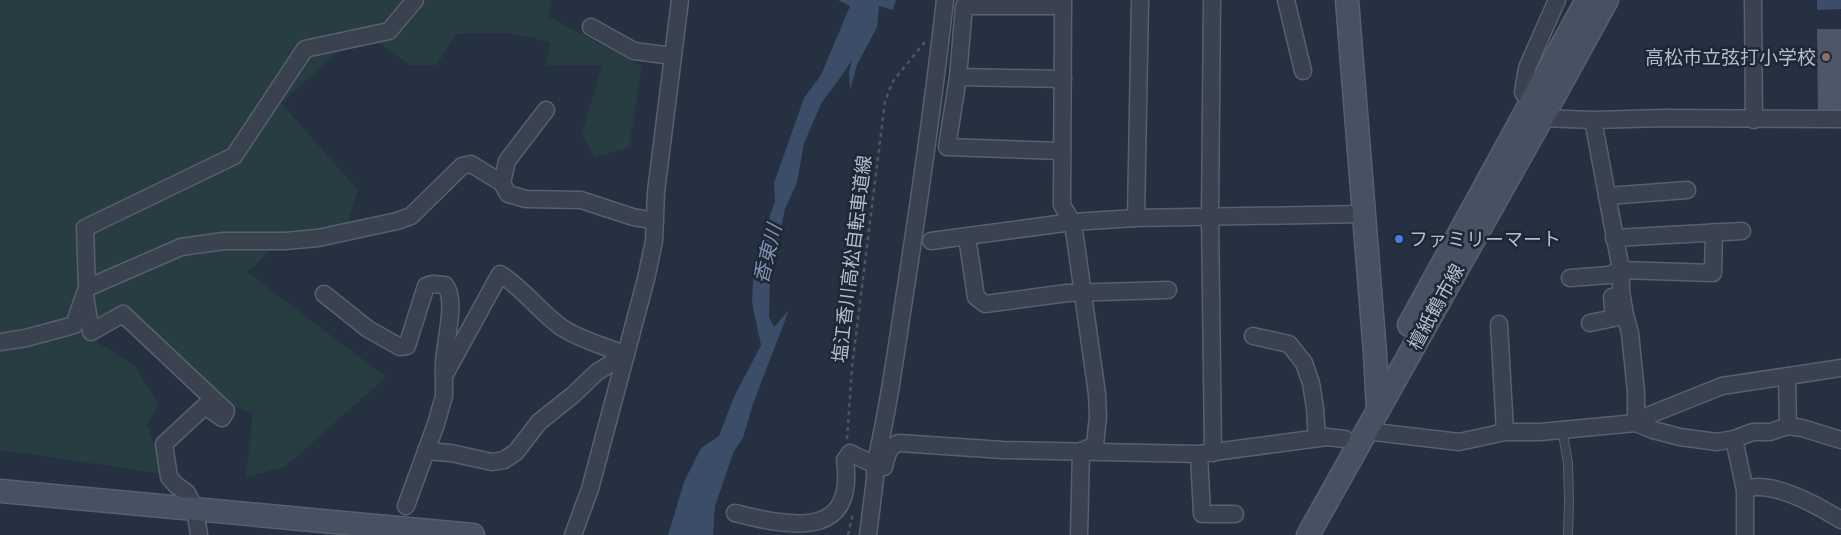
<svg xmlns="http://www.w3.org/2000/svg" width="1841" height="535" font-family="Jost,'Noto Sans JP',sans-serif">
<rect width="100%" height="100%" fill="#253040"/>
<polygon fill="#273d41" points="0,0 552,0 549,17 642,66 629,148 594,157 582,133 602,65 545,66 551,42 509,33 456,34 437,65 409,65 362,31 281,103 358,190 347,225 286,237 247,272 386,377 285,467 246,477 253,413 226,404 124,311 92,339 134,365 159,404 147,424 164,474 0,450"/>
<g fill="#3b4d68">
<polygon points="838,0 896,0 893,10 879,6 877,27 857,65 850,90 849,72 852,60 840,78 822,102 804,143 797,183 785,209 770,279 769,317 774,327 789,310 753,404 743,438 734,451 715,506 713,535 668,535 684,482 701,448 719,436 734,397 761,345 752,303 753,281 760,243 775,202 774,183 804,98 821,75 850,6"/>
<polygon points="1817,0 1841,0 1841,9 1817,10"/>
</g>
<polygon fill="#4c5769" points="1817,29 1841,29 1841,114 1818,114"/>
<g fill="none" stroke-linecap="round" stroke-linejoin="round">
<defs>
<polyline id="lane" points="1562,429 1568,463 1569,501 1568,535"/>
<g id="street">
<polyline points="1063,0 1062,205 1072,222 1075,237 1097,394 1098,416 1095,445 1081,451 1079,535"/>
<polyline points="1212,0 1210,216 1213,453"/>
<polyline points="1286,0 1303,71"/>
<polyline points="1753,0 1754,120"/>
<polyline points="591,27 634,51 673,56"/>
<polyline points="958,77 1063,79"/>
<polyline points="1530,105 1523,92 1527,68 1557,0"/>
<polyline points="1542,118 1593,120 1665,118 1841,119"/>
<polyline points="1593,120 1621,270 1621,291 1625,315 1630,333 1636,392 1636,423 1653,430 1680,437 1717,442 1734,439 1753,432 1770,432 1788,426"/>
<polyline points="1062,151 947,147 958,77 964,6 1063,6"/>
<polyline points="502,183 507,161 546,110"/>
<polyline points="1607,196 1687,190"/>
<polyline points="1136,218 1140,0"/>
<polyline points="967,237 976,297 985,304 1067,293 1168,290"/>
<polyline points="1614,238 1742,231"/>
<polyline points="931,241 1072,222 1136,218 1363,214"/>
<polyline points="1570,278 1609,275 1621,270 1713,273 1714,232"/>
<polyline points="87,288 181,247 224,241 285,241 318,238 397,221 411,216 462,166 471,164 502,183 508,194 526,199 581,200 633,217 655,221"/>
<path d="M 324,294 L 368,329 L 400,347 L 407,346 L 426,286 L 432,284 L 445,285 C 459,302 441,352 444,374"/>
<polyline points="85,296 91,332 123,314 226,411 222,418 205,406 164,444 169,477 176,485 187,493 195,509 199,535"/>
<polyline points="1590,323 1614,318 1612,297"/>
<polyline points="1499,324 1505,432"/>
<polyline points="1253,336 1289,344 1304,363 1311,383 1315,408 1317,438"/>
<polyline points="0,342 26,338 74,325 87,288 85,228 234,156 305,49 389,31 415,0"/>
<polyline points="1787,376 1788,426 1802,428 1841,440"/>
<polyline points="1366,431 1459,442 1505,432 1540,432 1636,423 1642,418 1722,386 1841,368"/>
<polyline points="1734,439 1745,490 1745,535"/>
<polyline points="426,451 451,453 492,462 504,460 516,452 539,422 573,395 597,372 615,361 624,360"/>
<polyline points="1199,454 1202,514 1235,514"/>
<path d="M 884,467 C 887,456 888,446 899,443 L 1003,450 L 1199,454 L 1327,437 L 1345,439"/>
<path d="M 1745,490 C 1748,489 1753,487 1756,487 C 1782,486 1820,507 1841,520"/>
<path d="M 406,506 L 436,424 L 444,396 L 444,376 L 500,274 C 523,288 539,311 561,327 C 580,340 605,346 626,355"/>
<path d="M 735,513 C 800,530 855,535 845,460 L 850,453 L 875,465"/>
<polyline points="573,535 590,489 646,279 654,241 656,192 680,0"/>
<path d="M 868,535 L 875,479 L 875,465 C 889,408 896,350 905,293 C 920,196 934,98 945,0"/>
</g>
<g id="secondary">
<polyline points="1347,0 1375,353 1378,411"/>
<polyline points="1409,325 1587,0"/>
<polyline points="0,491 473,535"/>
<polyline points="1308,535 1542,118 1607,0"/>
</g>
</defs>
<use href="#lane" stroke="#57606d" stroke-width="10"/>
<use href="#street" stroke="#57606d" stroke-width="19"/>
<use href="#secondary" stroke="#57606d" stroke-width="25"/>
<g stroke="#465a5e" stroke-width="2.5" stroke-dasharray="4 4" stroke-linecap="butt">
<polyline points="847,439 852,367 885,101 893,81 925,42"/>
<polyline points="848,535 853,512"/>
</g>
<use href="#lane" stroke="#3a4250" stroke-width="8"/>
<use href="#street" stroke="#3a4250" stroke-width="16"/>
<use href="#secondary" stroke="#485162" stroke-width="22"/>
</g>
<circle fill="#8d6e63" stroke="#1e2735" stroke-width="2" cx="1826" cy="57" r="5"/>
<circle fill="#3f7fe0" stroke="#1e2735" stroke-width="2" cx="1399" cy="239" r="5"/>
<g text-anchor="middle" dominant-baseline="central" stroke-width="5" stroke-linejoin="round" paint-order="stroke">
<g font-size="19" fill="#b6bdca" stroke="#1e2735" text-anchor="end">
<text x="1816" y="57">高松市立弦打小学校</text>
<text x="1409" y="239" text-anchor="start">ファミリーマート</text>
</g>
<g font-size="19" fill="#b6bdca" stroke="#1e2735">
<text transform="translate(852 259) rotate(-83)">塩江香川高松自転車道線</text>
<text transform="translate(1436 307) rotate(-61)">檀紙鶴市線</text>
</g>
<g font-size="20" font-style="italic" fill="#7e92b1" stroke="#1e2735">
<text transform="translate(768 254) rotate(-76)">香東川</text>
</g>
</g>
</svg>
